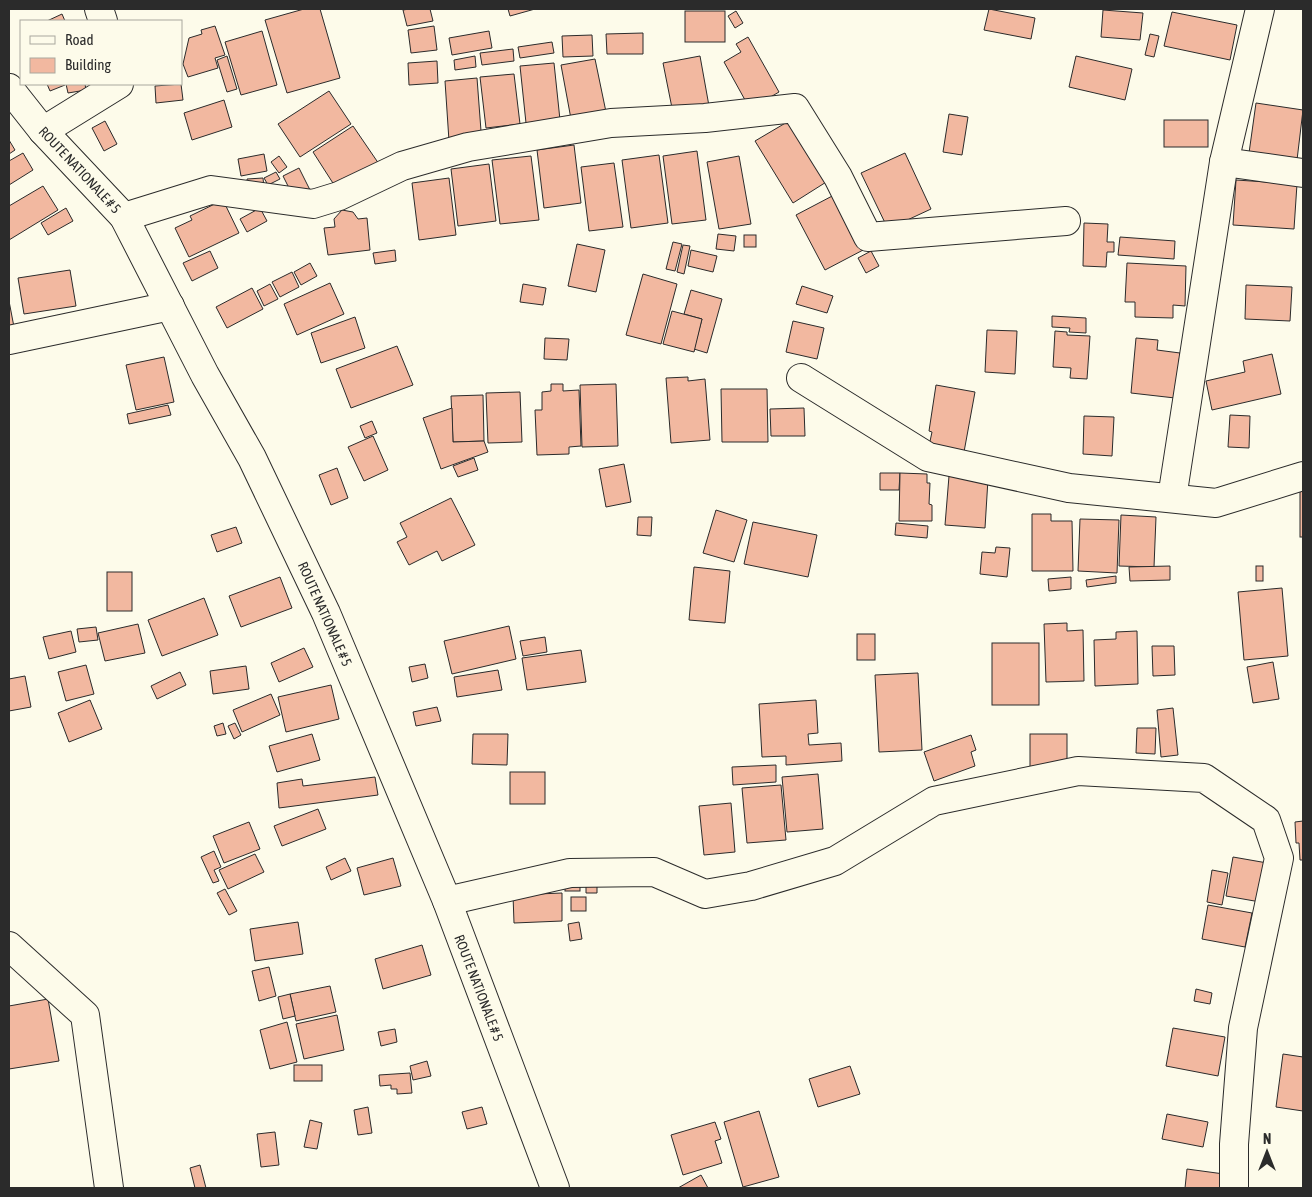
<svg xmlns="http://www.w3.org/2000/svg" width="1312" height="1197" font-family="'Asap Condensed',sans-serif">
<rect width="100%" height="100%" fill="#fdfbea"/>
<g fill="#f2b8a0" stroke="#2b2b2b">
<polygon points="304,9 320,9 340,78 287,93 265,20"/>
<polygon points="409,9 430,9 433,21 407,26 403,10"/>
<polygon points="508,9 535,9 510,16"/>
<polygon points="989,9 1035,18 1031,39 984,30"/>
<polygon points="1103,10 1143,13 1140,40 1101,37"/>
<rect x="685" y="11" width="40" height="31"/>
<polygon points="736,11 743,23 735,28 728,16"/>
<polygon points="1172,12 1237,25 1230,60 1164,46"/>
<polygon points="62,14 65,21 47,21"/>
<polygon points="215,26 225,55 215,58 218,68 188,77 183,64 189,38 202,34 201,30"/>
<polygon points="434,26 437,50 411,53 408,30"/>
<polygon points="262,31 277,85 241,95 225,42"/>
<polygon points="489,31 492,48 452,55 449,38"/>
<polygon points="643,33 643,54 607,54 606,34"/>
<polygon points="1150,34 1159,36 1154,57 1145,55"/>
<polygon points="592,35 593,56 563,57 562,36"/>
<polygon points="748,37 779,92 750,109 724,62 741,52 736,44"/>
<polygon points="552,42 554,53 520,58 518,47"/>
<polygon points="513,49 514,61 482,65 480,53"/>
<polygon points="227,56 237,89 227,92 217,60"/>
<polygon points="475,56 476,67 455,70 454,60"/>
<polygon points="700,56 709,106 673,113 663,63"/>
<polygon points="1076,56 1132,69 1125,100 1069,87"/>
<polygon points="595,59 606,112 571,119 561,65"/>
<polygon points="437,61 438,83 409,85 408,63"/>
<polygon points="554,63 560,120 526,123 520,66"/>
<polygon points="514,74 520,124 486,128 480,77"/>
<polygon points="477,78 481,131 449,141 445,81"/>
<polygon points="47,84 64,84 65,85 50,91"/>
<polygon points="66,84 85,84 86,90 68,93"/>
<polygon points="181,84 183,100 156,103 155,86"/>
<polygon points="329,91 351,124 300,157 278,124"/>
<polygon points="224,100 232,127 192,140 184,113"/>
<polygon points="1256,103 1303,110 1297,160 1249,153"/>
<polygon points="949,114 968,117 962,155 943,152"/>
<polygon points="794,118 831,179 793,203 755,141"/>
<rect x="1164" y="120" width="44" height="27"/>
<polygon points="105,121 117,144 104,151 92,128"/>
<polygon points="353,126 379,164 338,191 313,152"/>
<polygon points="9,140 15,150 9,154"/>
<polygon points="574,145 581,203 544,208 537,150"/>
<polygon points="697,151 706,220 672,224 663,156"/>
<polygon points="23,153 33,170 9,185 9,161"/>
<polygon points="905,153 931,209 888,229 861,173"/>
<polygon points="264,154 267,171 241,176 238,159"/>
<polygon points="659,155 668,223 631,228 622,160"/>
<polygon points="279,156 287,167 279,173 271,162"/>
<polygon points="531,156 539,220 500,224 492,160"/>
<polygon points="739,156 751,224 719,229 707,162"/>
<polygon points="614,163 623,227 589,231 581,167"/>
<polygon points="489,164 496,221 458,226 451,169"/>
<polygon points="299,168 310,190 294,198 283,176"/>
<polygon points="276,172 280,179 268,185 264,178"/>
<polygon points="263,178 264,188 248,188 247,179"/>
<polygon points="449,178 456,235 419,240 412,183"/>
<polygon points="1236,180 1297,184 1294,229 1233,225"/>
<polygon points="43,186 58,210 9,240 9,206"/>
<polygon points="836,194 865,249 825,270 796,215"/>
<polygon points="223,200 239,233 189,257 175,228 192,220 190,216"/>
<polygon points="66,208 73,221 48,235 41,223"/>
<polygon points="260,208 267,221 247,232 240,219"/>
<polygon points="342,210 353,212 358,219 367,218 370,250 328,255 324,228 335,227 334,219"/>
<polygon points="1084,223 1108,224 1107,242 1114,242 1114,252 1107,252 1106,267 1083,266"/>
<polygon points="718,234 736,236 734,251 716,249"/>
<rect x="744" y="235" width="12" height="12"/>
<polygon points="1120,237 1175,241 1174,259 1118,255"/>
<polygon points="673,242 682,244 675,271 666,269"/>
<polygon points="577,244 605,250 596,292 568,286"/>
<polygon points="683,245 690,246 684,274 677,272"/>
<polygon points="395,250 396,261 375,264 373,253"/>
<polygon points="691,250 717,256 713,272 688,266"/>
<polygon points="210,251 218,268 192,281 183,263"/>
<polygon points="871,251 879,266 866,273 858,258"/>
<polygon points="310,263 317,276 301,285 294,272"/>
<polygon points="1127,263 1186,266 1185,306 1173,305 1173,318 1135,317 1135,302 1125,302"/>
<polygon points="70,270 76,306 24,314 18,278"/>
<polygon points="292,272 299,287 280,297 272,282"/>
<polygon points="643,274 677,284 661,344 626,335"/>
<polygon points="330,283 344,314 297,335 284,304"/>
<polygon points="270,284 278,299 264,306 257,291"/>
<polygon points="523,284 546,288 543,305 520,302"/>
<polygon points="1246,285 1292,287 1290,321 1245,319"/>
<polygon points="802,286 833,296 827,313 796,304"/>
<polygon points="252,288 263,309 227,328 216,307"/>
<polygon points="691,290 722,299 707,353 694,349 702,319 684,314"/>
<polygon points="9,301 14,327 9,328"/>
<polygon points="672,311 702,319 694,352 663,344"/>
<polygon points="1052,316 1086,318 1086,333 1069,332 1070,328 1052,327"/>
<polygon points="355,317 365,348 321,363 311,333"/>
<polygon points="793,321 824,328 817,359 786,352"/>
<polygon points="987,330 1017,331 1015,374 985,372"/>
<polygon points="1055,331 1067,332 1067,335 1090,336 1087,379 1070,378 1071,368 1053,367"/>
<polygon points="545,338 569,339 567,360 544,359"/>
<polygon points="1136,338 1158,340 1157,350 1180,353 1175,398 1131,393"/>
<polygon points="397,346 413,385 351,408 336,369"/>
<polygon points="1272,354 1281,394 1212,410 1206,381 1245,372 1243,361"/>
<polygon points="164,357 174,402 136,410 126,365"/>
<polygon points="688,377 688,381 705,379 710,440 671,443 666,378"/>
<polygon points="551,384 563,384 563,391 579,390 581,446 569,447 569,454 537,455 535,410 542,410 542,392 551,391"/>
<polygon points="616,384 618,446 582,447 580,385"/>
<polygon points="936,385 975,392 964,452 929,446 932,432 929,431"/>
<polygon points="721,389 767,389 768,442 722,442"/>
<polygon points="520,392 522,442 488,443 486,393"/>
<polygon points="483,395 484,441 453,442 451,396"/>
<polygon points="168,405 171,415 129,424 127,414"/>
<polygon points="452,408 453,442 484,441 488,452 441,469 423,418"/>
<polygon points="804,408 805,436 771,436 770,409"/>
<polygon points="1230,415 1250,416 1249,448 1228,447"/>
<polygon points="1084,416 1114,417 1112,456 1083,454"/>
<polygon points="372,421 377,433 365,438 360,426"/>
<polygon points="373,436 388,470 364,481 348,447"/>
<polygon points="474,458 478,470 458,477 453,466"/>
<polygon points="624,464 631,502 606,507 599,469"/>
<polygon points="337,468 348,498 331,505 319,475"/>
<polygon points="880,473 900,473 899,490 880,490"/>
<polygon points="900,473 927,474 927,483 930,483 929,504 932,505 932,521 899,521"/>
<polygon points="949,476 988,479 985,528 945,525"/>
<rect x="1300" y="491" width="3" height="46"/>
<polygon points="451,498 475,545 442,561 437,551 409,565 397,542 407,537 400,523"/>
<polygon points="716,510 747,520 734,562 703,553"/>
<polygon points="1032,514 1051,514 1051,521 1072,521 1073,571 1032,571"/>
<polygon points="1121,515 1156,517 1154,567 1119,566"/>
<polygon points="638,517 652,517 651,536 637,535"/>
<polygon points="1080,519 1119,520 1117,573 1078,571"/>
<polygon points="753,522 817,535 808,577 744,564"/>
<polygon points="896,523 928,526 927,538 895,535"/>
<polygon points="236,527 242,543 217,552 211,535"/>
<polygon points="996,547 1010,548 1007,577 980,574 982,552 995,553"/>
<polygon points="1170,566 1170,580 1130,581 1129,567"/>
<rect x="1256" y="566" width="7" height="15"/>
<polygon points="694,567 730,571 725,623 689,620"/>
<rect x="107" y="572" width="25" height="39"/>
<polygon points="1116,576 1116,583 1087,587 1086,580"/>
<polygon points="280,577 292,608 241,627 229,596"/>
<polygon points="1071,577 1071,589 1049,591 1048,579"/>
<polygon points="1282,588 1288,656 1244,660 1238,592"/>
<polygon points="204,598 218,635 162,656 148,620"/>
<polygon points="1067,623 1067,631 1083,630 1084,681 1046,682 1044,624"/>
<polygon points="138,624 145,653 105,661 98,633"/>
<polygon points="509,626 516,659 452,674 444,641"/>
<polygon points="96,627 98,640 79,642 77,629"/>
<polygon points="71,631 76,652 49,659 43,637"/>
<polygon points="1137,631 1138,684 1095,686 1094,640 1116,639 1116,632"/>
<rect x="857" y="634" width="18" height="26"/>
<polygon points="545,637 547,652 523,656 520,641"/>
<rect x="992" y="643" width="47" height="62"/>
<polygon points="1152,646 1174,646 1175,675 1153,676"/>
<polygon points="304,648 313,667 279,682 271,663"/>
<polygon points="581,650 586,682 527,690 522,658"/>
<polygon points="1273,662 1279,699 1253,703 1247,667"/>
<polygon points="425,664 428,678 412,682 409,667"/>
<polygon points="86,665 94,694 66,701 58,672"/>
<polygon points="246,666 249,689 213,694 210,671"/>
<polygon points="498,670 502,690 457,697 454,677"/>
<polygon points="180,672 186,685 157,699 151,686"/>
<polygon points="918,673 922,750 879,752 875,675"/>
<polygon points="25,676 31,707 9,711 9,679"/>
<polygon points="331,685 339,719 286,732 278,697"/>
<polygon points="271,694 280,715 242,732 233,710"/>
<polygon points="90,700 102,729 69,742 58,713"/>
<polygon points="816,700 818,733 808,734 809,745 841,743 842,761 786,765 786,756 762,757 759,704"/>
<polygon points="437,707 441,721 416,726 413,712"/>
<polygon points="1173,708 1178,755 1161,757 1157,710"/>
<polygon points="223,723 226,734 217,736 214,726"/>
<polygon points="235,723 241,735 234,739 228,726"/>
<polygon points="1137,728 1156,728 1155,754 1136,753"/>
<polygon points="312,734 320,760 277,772 269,746"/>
<polygon points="473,734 508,734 507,765 472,764"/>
<rect x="1030" y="734" width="37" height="34"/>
<polygon points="971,735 976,750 971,752 975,766 934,781 924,752"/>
<polygon points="776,765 776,782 733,785 732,767"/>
<rect x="510" y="772" width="35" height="32"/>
<polygon points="818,774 823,829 787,832 782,777"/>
<polygon points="375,777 378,795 279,808 277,783 302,779 303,786"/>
<polygon points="781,785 786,840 747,843 742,788"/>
<polygon points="731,803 735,852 704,855 699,806"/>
<polygon points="318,809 326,829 282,846 274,826"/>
<polygon points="1303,821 1303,860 1300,860 1299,843 1296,843 1295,822"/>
<polygon points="249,822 260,849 224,863 213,836"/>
<polygon points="214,851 221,867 214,870 219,881 213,883 201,857"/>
<polygon points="255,854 264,872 228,889 219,870"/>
<polygon points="1233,857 1273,864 1266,903 1226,896"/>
<polygon points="345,858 351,871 331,880 326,867"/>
<polygon points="393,858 401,886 364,895 357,868"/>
<polygon points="1212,870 1228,873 1222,905 1207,902"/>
<rect x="565" y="883" width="15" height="8"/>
<polygon points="597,884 597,893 586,893 586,885"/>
<polygon points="225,889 237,911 229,915 217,893"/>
<polygon points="562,893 562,921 514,923 513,895"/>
<rect x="571" y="897" width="15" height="14"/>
<polygon points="1208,905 1252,913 1245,947 1202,939"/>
<polygon points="298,922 303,954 255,961 250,929"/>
<polygon points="579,922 582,939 570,941 568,924"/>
<polygon points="422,945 431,975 383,989 375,959"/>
<polygon points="269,967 276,996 259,1001 252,971"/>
<polygon points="330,986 336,1012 296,1021 290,994"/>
<polygon points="1196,989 1212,993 1210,1004 1194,1001"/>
<polygon points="290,994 295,1016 283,1019 278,997"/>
<polygon points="48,999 59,1061 9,1069 9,1006"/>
<polygon points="337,1015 344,1050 304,1059 296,1024"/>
<polygon points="287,1022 297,1062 270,1069 260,1030"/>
<polygon points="1173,1028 1225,1037 1218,1076 1166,1066"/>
<polygon points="395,1029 397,1042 381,1046 378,1032"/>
<polygon points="1283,1054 1303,1057 1303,1111 1276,1107"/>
<polygon points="427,1061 431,1076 413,1080 410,1066"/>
<rect x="294" y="1065" width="28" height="16"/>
<polygon points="850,1066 860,1094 818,1107 809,1079"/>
<polygon points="410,1073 412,1093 397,1094 397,1089 391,1089 391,1085 380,1086 379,1075"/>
<polygon points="368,1107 372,1133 358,1135 354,1110"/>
<polygon points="482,1107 487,1124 467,1129 462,1112"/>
<polygon points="759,1111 779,1177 743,1187 724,1122"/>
<polygon points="1167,1114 1208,1122 1203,1147 1162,1139"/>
<polygon points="310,1120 322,1123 317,1149 304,1147"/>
<polygon points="715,1122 721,1139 715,1141 722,1163 683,1175 671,1135"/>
<polygon points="275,1132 279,1165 261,1167 257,1134"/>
<polygon points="200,1165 206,1188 195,1188 190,1168"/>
<polygon points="1187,1169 1224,1174 1223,1188 1185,1188"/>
<polygon points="701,1175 708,1188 678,1188"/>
</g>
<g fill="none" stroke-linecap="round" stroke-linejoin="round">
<defs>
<g id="minor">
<polyline points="99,9 103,21"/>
<polyline points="43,131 119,84"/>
<polyline points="1224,162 1303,173"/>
<polyline points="124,217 211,190 313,204 339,196 402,166 468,147 611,123 705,118 795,108 838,177 868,237 1066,221"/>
<polyline points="9,340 170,306"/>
<polyline points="801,378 928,457 1069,488 1216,503 1303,476"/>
<polyline points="1172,498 1224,162 1260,9"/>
<polyline points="447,901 570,873 654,872 705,894 751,886 835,861 934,801 1078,771 1204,778 1266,820 1279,858 1243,1028 1234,1144 1234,1188"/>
<polyline points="9,946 85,1015 109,1188"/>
</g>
<polyline id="major" points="9,88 43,131 124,217 205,375 252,458 326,613 447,901 555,1188"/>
</defs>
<use href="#minor" stroke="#2b2b2b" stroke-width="30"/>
<use href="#major" stroke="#2b2b2b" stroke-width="30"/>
<use href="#minor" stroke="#fdfbea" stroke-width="28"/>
<use href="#major" stroke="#fdfbea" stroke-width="28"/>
</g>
<g text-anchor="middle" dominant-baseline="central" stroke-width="4" stroke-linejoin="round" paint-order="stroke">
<g font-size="14" fill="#2b2b2b" stroke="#fdfbea">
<text transform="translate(80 170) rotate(47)">ROUTE NATIONALE # 5</text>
<text transform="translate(325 614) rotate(66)">ROUTE NATIONALE # 5</text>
<text transform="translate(479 988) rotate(69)">ROUTE NATIONALE # 5</text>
</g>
</g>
<rect width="1312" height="1197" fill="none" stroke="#2b2b2b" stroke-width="20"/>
<rect x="20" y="20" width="162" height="65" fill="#fdfbea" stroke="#a9a89e"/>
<rect x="30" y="36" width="25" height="8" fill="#fdfbea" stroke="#a9a89e"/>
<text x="65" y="45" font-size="15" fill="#2b2b2b">Road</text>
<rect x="30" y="58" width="25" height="15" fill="#f2b8a0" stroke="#a9a89e"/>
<text x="65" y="70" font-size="15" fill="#2b2b2b">Building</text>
<g transform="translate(1267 1152)" stroke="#fdfbea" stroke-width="4" paint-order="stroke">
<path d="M0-4L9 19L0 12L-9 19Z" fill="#2b2b2b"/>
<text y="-8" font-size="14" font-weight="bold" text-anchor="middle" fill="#2b2b2b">N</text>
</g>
</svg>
